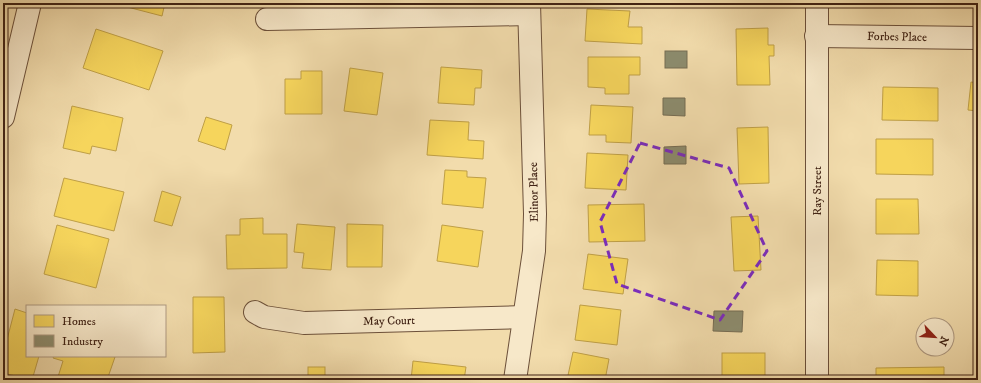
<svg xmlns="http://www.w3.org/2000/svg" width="981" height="383" font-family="'IM FELL DW Pica',serif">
<rect width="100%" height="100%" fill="#f2dcac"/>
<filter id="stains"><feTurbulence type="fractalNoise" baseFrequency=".005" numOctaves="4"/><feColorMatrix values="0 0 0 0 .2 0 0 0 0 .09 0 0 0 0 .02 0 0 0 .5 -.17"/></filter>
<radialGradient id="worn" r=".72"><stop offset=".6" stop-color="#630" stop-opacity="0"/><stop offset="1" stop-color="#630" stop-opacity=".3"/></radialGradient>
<g fill="#f6d55c" stroke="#bf9f46">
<polygon points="112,3 165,3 162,16"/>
<polygon points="587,9 630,11 628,27 642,27 642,44 585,41"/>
<polygon points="768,28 768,45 774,45 774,56 769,56 770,85 737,85 736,29"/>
<polygon points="96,29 163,51 149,90 83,68"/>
<polygon points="588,57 640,57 640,75 629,75 629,94 605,94 605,88 588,87"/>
<polygon points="441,67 482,70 481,88 475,88 474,105 438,103"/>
<polygon points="350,68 383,73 377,115 344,111"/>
<polygon points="301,71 322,71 322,114 285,114 285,79 301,79"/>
<polygon points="971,82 978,83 978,111 968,110"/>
<polygon points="883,87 938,88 938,121 882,120"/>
<polygon points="591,105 633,107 631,143 606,142 606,135 589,135"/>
<polygon points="72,106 123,118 116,151 92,146 90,154 63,148"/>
<polygon points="206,117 232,125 225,150 198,141"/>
<polygon points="430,120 469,122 468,140 484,141 483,159 427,155"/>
<polygon points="768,127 769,183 739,184 737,128"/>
<polygon points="876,139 933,139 933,175 876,174"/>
<polygon points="587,153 628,155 626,190 585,188"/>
<polygon points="445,170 467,171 467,177 486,178 483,208 442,204"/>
<polygon points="64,178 124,192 114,231 54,216"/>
<polygon points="162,191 181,197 172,226 154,221"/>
<polygon points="876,199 918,199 919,234 876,234"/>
<polygon points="644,204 645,241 589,242 588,205"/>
<polygon points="758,216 761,270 734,271 731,217"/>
<polygon points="263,218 263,234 287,234 287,268 227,269 226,235 240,235 240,219"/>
<polygon points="297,224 335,227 331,270 302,268 304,253 294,252"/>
<polygon points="347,224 383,225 382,267 347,267"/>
<polygon points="57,225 109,239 96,288 44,274"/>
<polygon points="442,225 483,231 478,267 437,261"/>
<polygon points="588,254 628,259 623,294 583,289"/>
<polygon points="877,260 918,261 918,296 876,295"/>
<polygon points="193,297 224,297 225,352 193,353"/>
<polygon points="580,305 621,310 617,345 575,340"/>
<polygon points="15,309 27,313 27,356 39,356 32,380 3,373 3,355"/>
<polygon points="573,352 609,359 605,380 567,380"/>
<rect x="722" y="353" width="43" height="27"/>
<polygon points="54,356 111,356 115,357 107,380 57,380 63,361 53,358"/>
<polygon points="413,361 466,367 464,380 411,380"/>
<rect x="308" y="367" width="17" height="13"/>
<polygon points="944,367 944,380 876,380 876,368"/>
</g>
<g fill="#8c8c6e" stroke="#756c53">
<rect x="665" y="51" width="22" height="17"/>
<polygon points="663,98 685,98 685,116 663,115"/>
<polygon points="686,146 686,164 664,164 664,147"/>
<polygon points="714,311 743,311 742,332 713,331"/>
</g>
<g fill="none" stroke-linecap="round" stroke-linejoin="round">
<defs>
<g id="minor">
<polyline points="817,3 817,380"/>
<polyline points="267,19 529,14"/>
<polyline points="816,36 978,38"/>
<polyline points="3,117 30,3"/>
<polyline points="255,312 264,317 304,323 524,317"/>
<polyline points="515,380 534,251 535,214 529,3"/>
</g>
</defs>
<use href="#minor" stroke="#6c503a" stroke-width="24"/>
<use href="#minor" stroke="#f7e8c9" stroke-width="22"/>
</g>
<path fill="none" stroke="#7b2cbf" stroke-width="3" stroke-dasharray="8 5" stroke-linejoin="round" d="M 640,143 L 729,168 L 767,251 L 720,320 L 617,284 L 600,222 Z"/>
<g text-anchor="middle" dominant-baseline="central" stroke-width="4" stroke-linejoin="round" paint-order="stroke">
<g font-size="12" fill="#402214" stroke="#f7e8c9">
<text transform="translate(897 37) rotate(1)">Forbes Place</text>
<text transform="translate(817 191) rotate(-90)">Ray Street</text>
<text transform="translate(534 192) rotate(-91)">Elinor Place</text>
<text transform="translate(389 321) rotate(-1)">May Court</text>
</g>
</g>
<rect width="981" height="383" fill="none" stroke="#f2dcac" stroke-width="16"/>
<rect x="4" y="4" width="973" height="375" fill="none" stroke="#402214" stroke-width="2"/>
<rect x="8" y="8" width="965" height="367" fill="none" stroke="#402214"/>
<rect x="26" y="305" width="140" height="52" fill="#f7e8c9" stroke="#ae9981"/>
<rect x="34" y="315" width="20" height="12" fill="#f6d55c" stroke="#ae9981"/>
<text x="62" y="325" font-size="12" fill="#402214">Homes</text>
<rect x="34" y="335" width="20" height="12" fill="#8c8c6e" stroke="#ae9981"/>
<text x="62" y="345" font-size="12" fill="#402214">Industry</text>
<g transform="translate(935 337) rotate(115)"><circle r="19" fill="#f7e8c9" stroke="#ae9981"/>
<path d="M0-3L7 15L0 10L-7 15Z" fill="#8f2418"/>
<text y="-6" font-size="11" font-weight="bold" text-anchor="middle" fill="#402214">N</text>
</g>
<rect width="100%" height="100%" filter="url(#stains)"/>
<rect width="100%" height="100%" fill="url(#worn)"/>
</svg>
